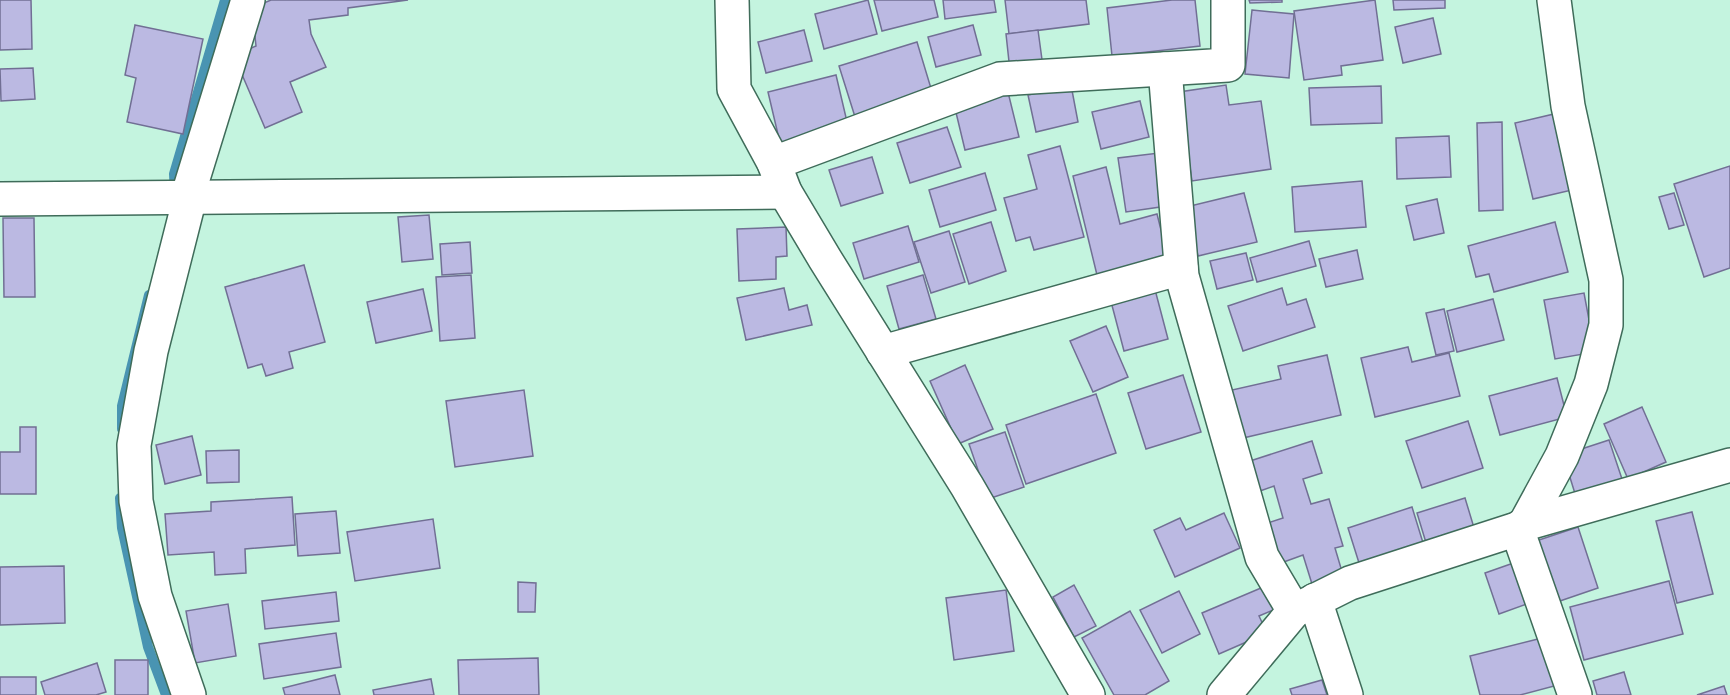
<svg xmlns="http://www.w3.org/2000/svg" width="1730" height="695" font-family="Montserrat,sans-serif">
<rect width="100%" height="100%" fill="#c4f4df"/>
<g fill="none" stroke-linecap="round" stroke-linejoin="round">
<g stroke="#4994b2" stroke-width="10">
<polyline points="175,194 174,174 225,0"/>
<polyline points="122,429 122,406 149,295"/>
<polyline points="120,498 122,528 148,647 166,695"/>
</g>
</g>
<g fill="#bbb9e2" stroke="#716f94" stroke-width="1.5">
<polygon points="0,0 31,0 32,49 0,50"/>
<polygon points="271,0 408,0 348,8 348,15 309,20 311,34 326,67 290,82 302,112 265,128 234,56 256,46 252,8"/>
<polygon points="868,0 877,34 824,49 815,14"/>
<polygon points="874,0 934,0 938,17 882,31"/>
<polygon points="943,0 994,0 996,12 945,19"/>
<polygon points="1005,0 1086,0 1089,24 1009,34"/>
<polygon points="1172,0 1195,0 1200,46 1112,56 1107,8"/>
<polygon points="1249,0 1282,0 1282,2 1250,3"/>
<polygon points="1375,0 1383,60 1341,66 1342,75 1304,80 1294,11"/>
<polygon points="1393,0 1445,0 1445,8 1394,10"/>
<polygon points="1252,10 1294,14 1289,78 1245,74"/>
<polygon points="1433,18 1441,54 1403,63 1395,27"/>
<polygon points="135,25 203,39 183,134 127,122 136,78 125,75"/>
<polygon points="973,25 981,55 936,67 928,37"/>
<polygon points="804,30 812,61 766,73 758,42"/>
<polygon points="1038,30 1043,67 1010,71 1006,34"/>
<polygon points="917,42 933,95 856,120 839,66"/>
<polygon points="33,68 35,99 1,101 0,69"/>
<polygon points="836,75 848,126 780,143 768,92"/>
<polygon points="1071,85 1078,122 1036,132 1028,95"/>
<polygon points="1226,85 1229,105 1261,101 1271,169 1192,181 1179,92"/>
<polygon points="1381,86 1382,123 1311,125 1309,88"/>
<polygon points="1007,88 1019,137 965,150 953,100"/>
<polygon points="1140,101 1149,137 1101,149 1092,112"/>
<polygon points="1554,114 1572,190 1533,199 1515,123"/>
<polygon points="1502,122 1503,210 1479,211 1477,123"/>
<polygon points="947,127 961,167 910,183 897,143"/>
<polygon points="1449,136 1451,177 1397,179 1396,138"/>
<polygon points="1060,146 1084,237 1034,250 1030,237 1016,241 1004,198 1037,189 1028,155"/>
<polygon points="1159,153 1167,206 1126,212 1118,158"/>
<polygon points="872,157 883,193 841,206 829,170"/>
<polygon points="1730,166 1730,268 1704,277 1674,184"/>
<polygon points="1106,167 1120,224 1157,214 1168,258 1097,275 1073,176"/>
<polygon points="985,173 996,210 940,227 929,190"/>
<polygon points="1362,181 1366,227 1295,232 1292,187"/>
<polygon points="1244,193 1257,242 1198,256 1186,207"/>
<polygon points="1674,193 1684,225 1669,229 1659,197"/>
<polygon points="1437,199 1444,233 1414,240 1406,206"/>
<polygon points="429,215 433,259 402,262 398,217"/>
<polygon points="3,218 34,218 35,297 4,297"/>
<polygon points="991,222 1006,271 969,284 953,234"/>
<polygon points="1555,222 1568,272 1494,292 1489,274 1476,277 1468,246"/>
<polygon points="908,226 919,262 864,279 853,243"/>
<polygon points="786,227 787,256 776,257 776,279 739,281 737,229"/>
<polygon points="949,231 965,282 931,293 914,242"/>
<polygon points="1309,241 1316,266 1257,282 1250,258"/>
<polygon points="470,242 472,273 442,275 440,244"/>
<polygon points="1357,250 1363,279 1326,287 1319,259"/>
<polygon points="1246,253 1253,280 1217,289 1210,261"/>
<polygon points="304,265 325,342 289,352 293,368 266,376 262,364 248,368 225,287"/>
<polygon points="471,275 475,338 440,341 436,277"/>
<polygon points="923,275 936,319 899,329 887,286"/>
<polygon points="1153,282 1168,339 1124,351 1109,294"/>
<polygon points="784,288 789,310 807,305 812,325 746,340 737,298"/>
<polygon points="1282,288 1287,305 1306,299 1315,327 1243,351 1228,306"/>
<polygon points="423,289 432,331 376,343 367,302"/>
<polygon points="1584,293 1595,352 1555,359 1544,300"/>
<polygon points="1493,299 1504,340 1457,352 1447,311"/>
<polygon points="1444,309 1454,351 1436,355 1426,313"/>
<polygon points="1106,326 1128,377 1093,392 1070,341"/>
<polygon points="1408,347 1412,362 1449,353 1460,396 1375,417 1361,358"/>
<polygon points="1327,355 1341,415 1243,438 1232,390 1281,379 1278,366"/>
<polygon points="965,365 993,429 958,444 930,381"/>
<polygon points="1183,375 1201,432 1146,449 1128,393"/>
<polygon points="1557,378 1567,417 1500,435 1489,396"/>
<polygon points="524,390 533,456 455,467 446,401"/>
<polygon points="1096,394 1116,453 1026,484 1006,425"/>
<polygon points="1642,407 1666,462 1628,479 1604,424"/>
<polygon points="1468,421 1483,468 1422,488 1406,441"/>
<polygon points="20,427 36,427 36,494 0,494 0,452 20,452"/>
<polygon points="1005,432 1024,487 988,499 969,444"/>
<polygon points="192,436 201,475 165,484 156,445"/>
<polygon points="1609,440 1624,485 1577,500 1563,455"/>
<polygon points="1312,441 1322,473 1303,479 1311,504 1329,499 1343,546 1335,548 1343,575 1312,584 1303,555 1281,563 1268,523 1283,518 1274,486 1260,491 1250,461"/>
<polygon points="239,450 239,482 207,483 206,451"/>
<polygon points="292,497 295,545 245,549 246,573 215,575 214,552 168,555 165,514 211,511 211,502"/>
<polygon points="1465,498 1475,531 1427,546 1417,513"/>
<polygon points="1412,507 1424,546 1360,566 1348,528"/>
<polygon points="336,511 340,553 298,556 295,514"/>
<polygon points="1692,512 1713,594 1677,603 1656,521"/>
<polygon points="1224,513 1240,548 1175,577 1154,530 1180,518 1186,530"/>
<polygon points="433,519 440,568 355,581 347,532"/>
<polygon points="1578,527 1598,588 1557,602 1536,541"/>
<polygon points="1522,560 1535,601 1499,614 1485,573"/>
<polygon points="64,566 65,623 0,625 0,567"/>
<polygon points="1669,581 1683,634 1584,660 1570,607"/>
<polygon points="518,582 536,583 535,612 518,612"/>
<polygon points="1074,585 1096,626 1074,637 1053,597"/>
<polygon points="1268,585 1278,608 1259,616 1267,633 1219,654 1202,613"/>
<polygon points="1006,590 1014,651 954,660 946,598"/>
<polygon points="1179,591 1200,634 1162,653 1140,610"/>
<polygon points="336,592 339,621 265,629 262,601"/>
<polygon points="228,604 236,656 195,663 186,611"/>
<polygon points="1130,611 1169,681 1145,695 1114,695 1082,638"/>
<polygon points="336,633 341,667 264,679 259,644"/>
<polygon points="1546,637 1558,685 1520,695 1480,695 1470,656"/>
<polygon points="538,658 539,695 459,695 458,660"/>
<rect x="115" y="660" width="33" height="35"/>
<polygon points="97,663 106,692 96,695 45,695 41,682"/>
<polygon points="1624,672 1631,695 1597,695 1593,681"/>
<polygon points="335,675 340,695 285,695 283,688"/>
<rect x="0" y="677" width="36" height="18"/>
<polygon points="431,679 434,695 374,695 373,690"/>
<polygon points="1322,680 1327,695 1292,695 1290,689"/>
<polygon points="1724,686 1727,695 1697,695"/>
</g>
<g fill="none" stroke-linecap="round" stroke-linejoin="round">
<defs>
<g id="minor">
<polyline points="732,0 734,89 774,163 785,192 825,259 967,486 1088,695"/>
<polyline points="1165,69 1182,276 1262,557 1294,611"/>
<polyline points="774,163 1000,79 1228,65 1228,0"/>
<polyline points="0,199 785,192"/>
<polyline points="883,352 1181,268"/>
<polyline points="1525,524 1562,456 1591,384 1606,325 1606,280 1568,106 1554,0"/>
<polyline points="1517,529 1575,695"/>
<polyline points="1315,600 1346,695"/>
<polyline points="189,695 155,596 136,501 134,445 151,351 187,209 187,198 248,0"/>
<polyline points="1224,695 1294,611 1350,583 1517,529 1525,524 1730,465"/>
</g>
</defs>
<use href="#minor" stroke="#3f6c5a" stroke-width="36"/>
<use href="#minor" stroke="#fff" stroke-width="33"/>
</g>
</svg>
